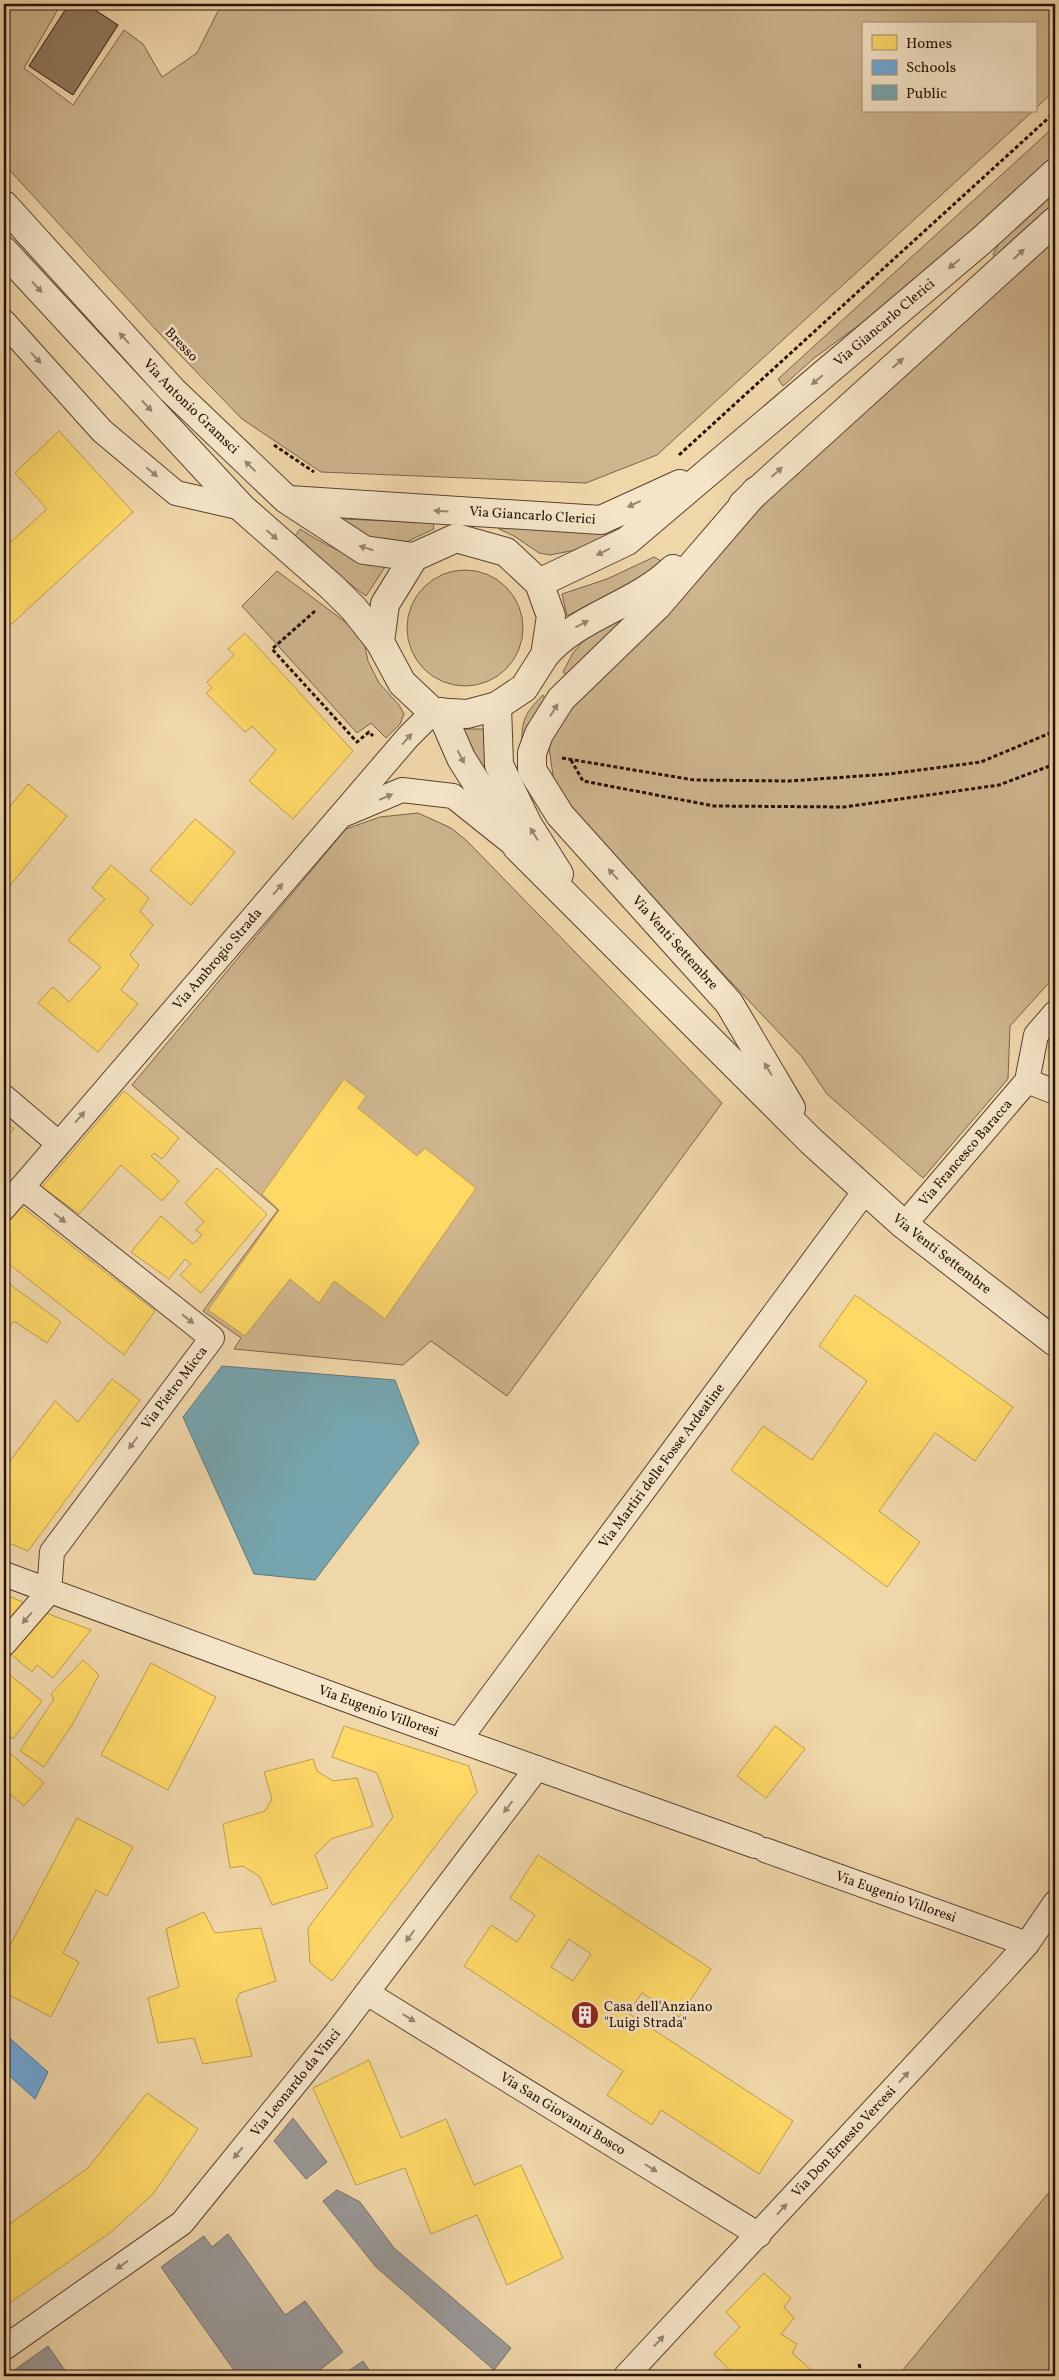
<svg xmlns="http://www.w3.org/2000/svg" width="1059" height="2380" font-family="Vollkorn,serif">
<rect width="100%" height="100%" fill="#f0d7aa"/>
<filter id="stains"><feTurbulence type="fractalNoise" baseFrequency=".004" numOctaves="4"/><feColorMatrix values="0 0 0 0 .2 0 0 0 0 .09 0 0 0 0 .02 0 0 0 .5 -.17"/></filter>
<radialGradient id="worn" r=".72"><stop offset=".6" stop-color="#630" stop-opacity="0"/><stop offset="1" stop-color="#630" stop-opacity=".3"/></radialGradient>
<g fill="#ceb58e" stroke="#7a634a">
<polygon points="4,4 61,4 24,68 73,105 124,30 143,44 162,77 197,53 219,9 225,4 1055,4 1055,90 1035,109 1035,24 863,24 863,111 1033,111 657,455 586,483 321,472 242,419 158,332 4,164"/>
<polygon points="1055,126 1055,163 925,277 814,358 783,386 778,379"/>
<polygon points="1055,189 1055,209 998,261 993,254 1003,237"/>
<polygon points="1055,235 1055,976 1010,1026 1008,1079 923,1178 827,1094 802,1057 579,821 555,789 548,741 566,711 692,587 770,495"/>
<polygon points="643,516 596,546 550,555 539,553 514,536 499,529 499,526"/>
<polygon points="323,518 433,523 434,529 406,542 372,541"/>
<path d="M 300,529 C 332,549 349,558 387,564 L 366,596 L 292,540 Z"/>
<polygon points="654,557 661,561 658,568 567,616 562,594 607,579"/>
<circle cx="465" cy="628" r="58"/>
<polygon points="277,571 352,627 364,641 368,661 379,683 399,705 404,714 400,724 386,738 371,723 357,733 242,606"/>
<polygon points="634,614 569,677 563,672 573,653 588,635"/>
<path d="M 543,695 L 547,704 L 522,748 C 521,721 524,714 543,695 Z"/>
<polygon points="459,729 484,729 505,799 494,804"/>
<polygon points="418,813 451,828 467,841 722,1103 507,1396 431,1341 403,1365 234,1349 241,1338 203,1311 278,1210 132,1085 346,829 380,817"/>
<polygon points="1055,2185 1055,2376 898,2376"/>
</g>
<g fill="#ffd966" stroke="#be9d4a" fill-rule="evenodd">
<polygon points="59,431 133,512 4,631 4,548 47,509 15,473"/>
<polygon points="245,633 353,751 293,819 249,781 276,750 252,726 245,732 206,693 212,688 207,682 234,655 228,649"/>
<polygon points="28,784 67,816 4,893 4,814"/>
<polygon points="195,819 235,852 191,905 150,870"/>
<polygon points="111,865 149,898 140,911 153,925 130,955 139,965 121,990 138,1004 98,1052 38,1003 53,987 69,1002 101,967 68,940 105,899 92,888"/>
<polygon points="344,1079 366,1096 358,1108 417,1156 425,1148 476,1188 385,1319 334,1281 319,1303 290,1279 245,1336 208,1310 279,1210 262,1194"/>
<polygon points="124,1091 179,1138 162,1159 154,1153 151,1156 179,1181 162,1201 121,1165 79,1214 42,1187"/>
<polygon points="4,1120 14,1129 4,1141"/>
<polygon points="217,1168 267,1214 201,1293 180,1275 191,1264 185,1259 169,1279 131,1252 161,1216 193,1244 202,1235 196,1230 204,1222 185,1203"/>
<polygon points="21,1206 155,1311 124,1355 4,1260 4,1229"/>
<polygon points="4,1280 61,1322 47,1343 14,1321 4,1334"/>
<polygon points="855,1295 1013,1407 975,1461 935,1433 879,1511 920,1542 887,1587 731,1470 763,1426 812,1460 867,1381 819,1346"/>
<polygon points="112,1379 140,1400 28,1551 4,1541 4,1469 55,1401 78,1422"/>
<polygon points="4,1594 27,1604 4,1629"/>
<polygon points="41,1611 91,1630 53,1678 37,1665 32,1672 7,1651"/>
<polygon points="83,1660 99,1675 72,1725 44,1767 20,1751 54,1699 51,1694"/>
<polygon points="151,1663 216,1697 168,1790 101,1755"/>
<polygon points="4,1670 42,1701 13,1739 4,1731"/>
<polygon points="344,1726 469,1766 477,1792 332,1981 310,1963 308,1928 393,1817 377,1773 332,1757"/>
<polygon points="775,1726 805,1749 766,1798 737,1776"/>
<polygon points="4,1748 44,1783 24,1806 4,1789"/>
<polygon points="313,1759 317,1771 333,1781 357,1778 373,1826 331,1839 315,1855 328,1888 272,1905 260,1877 243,1866 230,1868 223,1824 265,1811 272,1799 264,1772"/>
<polygon points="77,1818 133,1847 107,1896 96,1890 63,1953 79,1962 51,2017 4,1992 4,1957"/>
<path d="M 538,1855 L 711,1969 L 679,2017 L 642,1993 L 628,2013 L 793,2121 L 759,2174 L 661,2110 L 652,2125 L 607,2095 L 623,2071 L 464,1966 L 491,1925 L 517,1942 L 535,1915 L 510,1898 ZM 569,1939 L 591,1954 L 573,1981 L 551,1967 Z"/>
<polygon points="204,1912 215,1933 261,1928 276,1981 240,1993 236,2000 252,2056 203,2064 194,2038 158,2043 148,1998 179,1987 166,1929"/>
<polygon points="369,2060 401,2138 446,2119 474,2185 521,2165 563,2258 507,2285 477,2215 431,2234 405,2168 356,2185 313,2088"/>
<polygon points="147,2093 198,2129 153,2194 111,2232 4,2307 4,2228 88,2168"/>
<polygon points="764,2273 791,2298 784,2307 794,2318 781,2334 797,2344 792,2353 810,2369 805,2376 735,2376 714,2354 740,2327 726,2312"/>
</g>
<polygon fill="#6fa8dc" stroke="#597b9c" points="4,2033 48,2072 35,2099 4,2071"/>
<polygon fill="#76a5af" stroke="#5e797d" points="222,1366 395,1380 419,1443 315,1580 254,1574 183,1417"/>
<g fill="#999" stroke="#77706d">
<polygon points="293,2118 327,2162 306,2179 274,2141"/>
<polygon points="337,2190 360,2202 394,2248 511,2348 494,2370 376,2267 323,2201"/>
<polygon points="228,2234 285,2315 305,2301 343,2352 312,2376 238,2376 161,2267 204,2236 212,2247"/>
<polygon points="48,2346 69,2376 6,2376"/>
<polygon points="363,2361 373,2376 341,2376"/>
</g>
<polygon fill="#90785c" stroke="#271107" points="69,4 86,4 118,25 73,95 29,66"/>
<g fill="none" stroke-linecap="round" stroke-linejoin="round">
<defs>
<g id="minor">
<polyline points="4,322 102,431 176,493 242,508"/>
<polyline points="345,814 402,790 453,796 508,840"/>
<polyline points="1027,1081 1055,1092"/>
<polyline points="4,1097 58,1143"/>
<polyline points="22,1187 212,1338 52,1552 49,1592"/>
<path id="s1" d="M 4,1208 L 408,737 L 433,712"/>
<path id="s2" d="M 904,1225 L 1027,1081 L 1036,1035 L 1055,1013"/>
<path id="s3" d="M 4,1574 L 388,1715 L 755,1846"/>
<polyline points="4,1644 49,1592"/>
<path id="s4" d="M 459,1740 L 865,1191"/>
<path id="s5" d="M 765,1850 L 1027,1944"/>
<path id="s6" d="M 367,1993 L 759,2235"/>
<path id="s7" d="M 4,2348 L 182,2223 L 337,2032 L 537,1768"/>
<path id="s8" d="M 626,2376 L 1000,1974 L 1027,1944 L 1055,1903"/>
</g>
<g id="tertiary">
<path id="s9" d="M 4,205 L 172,390 L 286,499 L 364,550 L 414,557"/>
<polyline points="4,251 242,508 332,587 354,609 380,642"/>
<path id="s10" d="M 756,491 L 657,606 L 561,699 L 539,734 L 532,753 L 532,770 L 560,815 L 729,1003 L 791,1108"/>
<path id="s11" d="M 289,500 L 601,520 L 680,484"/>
<polyline points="743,504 1055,221"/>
<polygon points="456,538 506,552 539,583 551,616 545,655 524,688 497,706 467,714 433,712 402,683 380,642 385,604 414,557"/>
<path id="s12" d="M 539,583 L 627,541 L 982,240 L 1055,173"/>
<path d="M 545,655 C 579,615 635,606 673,569"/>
<polyline points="497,706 499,765 528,825 559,874"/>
<path id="s13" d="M 441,712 L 461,758 L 517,847 L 811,1141 L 904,1225 L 1055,1342"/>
</g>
</defs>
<use href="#minor" stroke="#594230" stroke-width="26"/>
<use href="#tertiary" stroke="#594230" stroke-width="30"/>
<g stroke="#271107" stroke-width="3" stroke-dasharray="4 2.5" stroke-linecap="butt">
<polyline points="274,445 314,472"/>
<polyline points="679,455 1055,112"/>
<polyline points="315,611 272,649 357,742 369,732 373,736"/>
<polyline points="562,758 694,780 789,781 889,774 981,762 1055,731"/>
<polyline points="571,760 583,781 714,806 844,807 999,785 1055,764"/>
<polyline points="859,2364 862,2376"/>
</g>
<use href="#minor" stroke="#f5e5c8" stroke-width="24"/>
<use href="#tertiary" stroke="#f5e5c8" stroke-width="28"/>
</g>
<defs><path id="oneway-solid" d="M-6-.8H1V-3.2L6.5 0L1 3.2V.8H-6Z" transform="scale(1.25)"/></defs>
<g fill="#988671">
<use href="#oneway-solid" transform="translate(1019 254) rotate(-42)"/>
<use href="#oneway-solid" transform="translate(954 264) rotate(140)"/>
<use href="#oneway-solid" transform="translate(37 287) rotate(47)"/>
<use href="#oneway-solid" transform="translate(124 338) rotate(-132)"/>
<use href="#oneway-solid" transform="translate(36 358) rotate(48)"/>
<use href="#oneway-solid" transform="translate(898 363) rotate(-42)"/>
<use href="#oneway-solid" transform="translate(817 380) rotate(140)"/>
<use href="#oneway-solid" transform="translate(147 406) rotate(47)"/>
<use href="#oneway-solid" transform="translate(250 466) rotate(-136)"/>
<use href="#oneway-solid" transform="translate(152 472) rotate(40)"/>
<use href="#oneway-solid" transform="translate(777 472) rotate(-42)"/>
<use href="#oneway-solid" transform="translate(634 504) rotate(155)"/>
<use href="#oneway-solid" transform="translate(441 511) rotate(-177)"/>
<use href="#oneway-solid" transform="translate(272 535) rotate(41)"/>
<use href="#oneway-solid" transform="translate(366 548) rotate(-162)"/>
<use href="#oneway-solid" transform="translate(603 552) rotate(154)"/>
<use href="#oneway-solid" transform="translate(582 624) rotate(-27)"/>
<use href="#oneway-solid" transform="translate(554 710) rotate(-58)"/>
<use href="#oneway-solid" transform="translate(407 739) rotate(-48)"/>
<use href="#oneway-solid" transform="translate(461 757) rotate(63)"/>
<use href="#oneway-solid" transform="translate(386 797) rotate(-23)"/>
<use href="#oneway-solid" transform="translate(534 834) rotate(-122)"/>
<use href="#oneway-solid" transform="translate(613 874) rotate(-132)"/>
<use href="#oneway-solid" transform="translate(278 889) rotate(-49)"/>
<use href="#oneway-solid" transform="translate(768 1069) rotate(-121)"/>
<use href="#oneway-solid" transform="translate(80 1117) rotate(-49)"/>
<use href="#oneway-solid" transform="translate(60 1218) rotate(38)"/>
<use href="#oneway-solid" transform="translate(188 1319) rotate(38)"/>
<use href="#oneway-solid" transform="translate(133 1443) rotate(127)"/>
<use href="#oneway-solid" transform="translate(27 1618) rotate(131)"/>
<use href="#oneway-solid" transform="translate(508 1807) rotate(127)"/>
<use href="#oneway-solid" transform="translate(410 1936) rotate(127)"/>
<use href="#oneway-solid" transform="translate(409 2018) rotate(32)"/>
<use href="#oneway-solid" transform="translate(904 2077) rotate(-47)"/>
<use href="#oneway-solid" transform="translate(238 2153) rotate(129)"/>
<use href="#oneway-solid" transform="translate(651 2168) rotate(32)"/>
<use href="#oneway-solid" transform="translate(782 2209) rotate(-48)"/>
<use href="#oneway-solid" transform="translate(122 2265) rotate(145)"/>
<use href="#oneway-solid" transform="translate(659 2341) rotate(-47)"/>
</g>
<defs>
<symbol id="building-disc" viewBox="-11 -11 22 22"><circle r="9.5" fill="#8f2418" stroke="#f5e5c8"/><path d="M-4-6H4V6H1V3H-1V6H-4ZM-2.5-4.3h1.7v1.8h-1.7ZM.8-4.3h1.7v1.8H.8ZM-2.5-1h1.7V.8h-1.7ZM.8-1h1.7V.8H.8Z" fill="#fff"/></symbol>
</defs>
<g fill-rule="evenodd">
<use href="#building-disc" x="569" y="1999" width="32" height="32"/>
</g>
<g text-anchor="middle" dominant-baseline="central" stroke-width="5" stroke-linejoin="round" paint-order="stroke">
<g font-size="14" fill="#271107" stroke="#f5e5c8">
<text stroke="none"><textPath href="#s12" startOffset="435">Via Giancarlo Clerici</textPath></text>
<text transform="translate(181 345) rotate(46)">Bresso</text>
<text stroke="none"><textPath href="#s9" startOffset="275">Via Antonio Gramsci</textPath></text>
<text stroke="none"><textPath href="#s11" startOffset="244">Via Giancarlo Clerici</textPath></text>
<text stroke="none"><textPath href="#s10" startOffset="589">Via Venti Settembre</textPath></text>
<text stroke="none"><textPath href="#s1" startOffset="328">Via Ambrogio Strada</textPath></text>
<text stroke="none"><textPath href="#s2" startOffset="95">Via Francesco Baracca</textPath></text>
<text stroke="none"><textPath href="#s13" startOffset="744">Via Venti Settembre</textPath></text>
<text transform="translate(175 1388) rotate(-53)">Via Pietro Micca</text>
<text stroke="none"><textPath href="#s4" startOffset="341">Via Martiri delle Fosse Ardeatine</textPath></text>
<text stroke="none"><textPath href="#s3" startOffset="399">Via Eugenio Villoresi</textPath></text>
<text stroke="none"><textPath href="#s5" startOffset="139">Via Eugenio Villoresi</textPath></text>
<text stroke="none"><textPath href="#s7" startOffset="398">Via Leonardo da Vinci</textPath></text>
<text stroke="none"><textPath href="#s6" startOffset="230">Via San Giovanni Bosco</textPath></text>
<text stroke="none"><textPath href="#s8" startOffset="320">Via Don Ernesto Vercesi</textPath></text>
</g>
<g font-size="14" fill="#271107" stroke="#f5e5c8" text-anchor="start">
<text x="604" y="2007">Casa dell'Anziano<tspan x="604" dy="16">"Luigi Strada"</tspan></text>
</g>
</g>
<rect width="1059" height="2380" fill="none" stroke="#f0d7aa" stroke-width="20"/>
<rect x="5" y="5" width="1049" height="2370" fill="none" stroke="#271107" stroke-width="2.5"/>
<rect x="10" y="10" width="1039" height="2360" fill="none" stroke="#271107"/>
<rect x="862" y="22" width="175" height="90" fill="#f5e5c8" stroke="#a3907b"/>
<rect x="872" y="35" width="25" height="15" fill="#ffd966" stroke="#a3907b"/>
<text x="906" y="48" font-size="15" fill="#271107">Homes</text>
<rect x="872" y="60" width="25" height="15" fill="#6fa8dc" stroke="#a3907b"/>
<text x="906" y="72" font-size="15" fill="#271107">Schools</text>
<rect x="872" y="85" width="25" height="15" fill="#76a5af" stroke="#a3907b"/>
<text x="906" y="98" font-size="15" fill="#271107">Public</text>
<rect width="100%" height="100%" filter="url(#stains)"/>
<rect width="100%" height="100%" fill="url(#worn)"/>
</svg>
